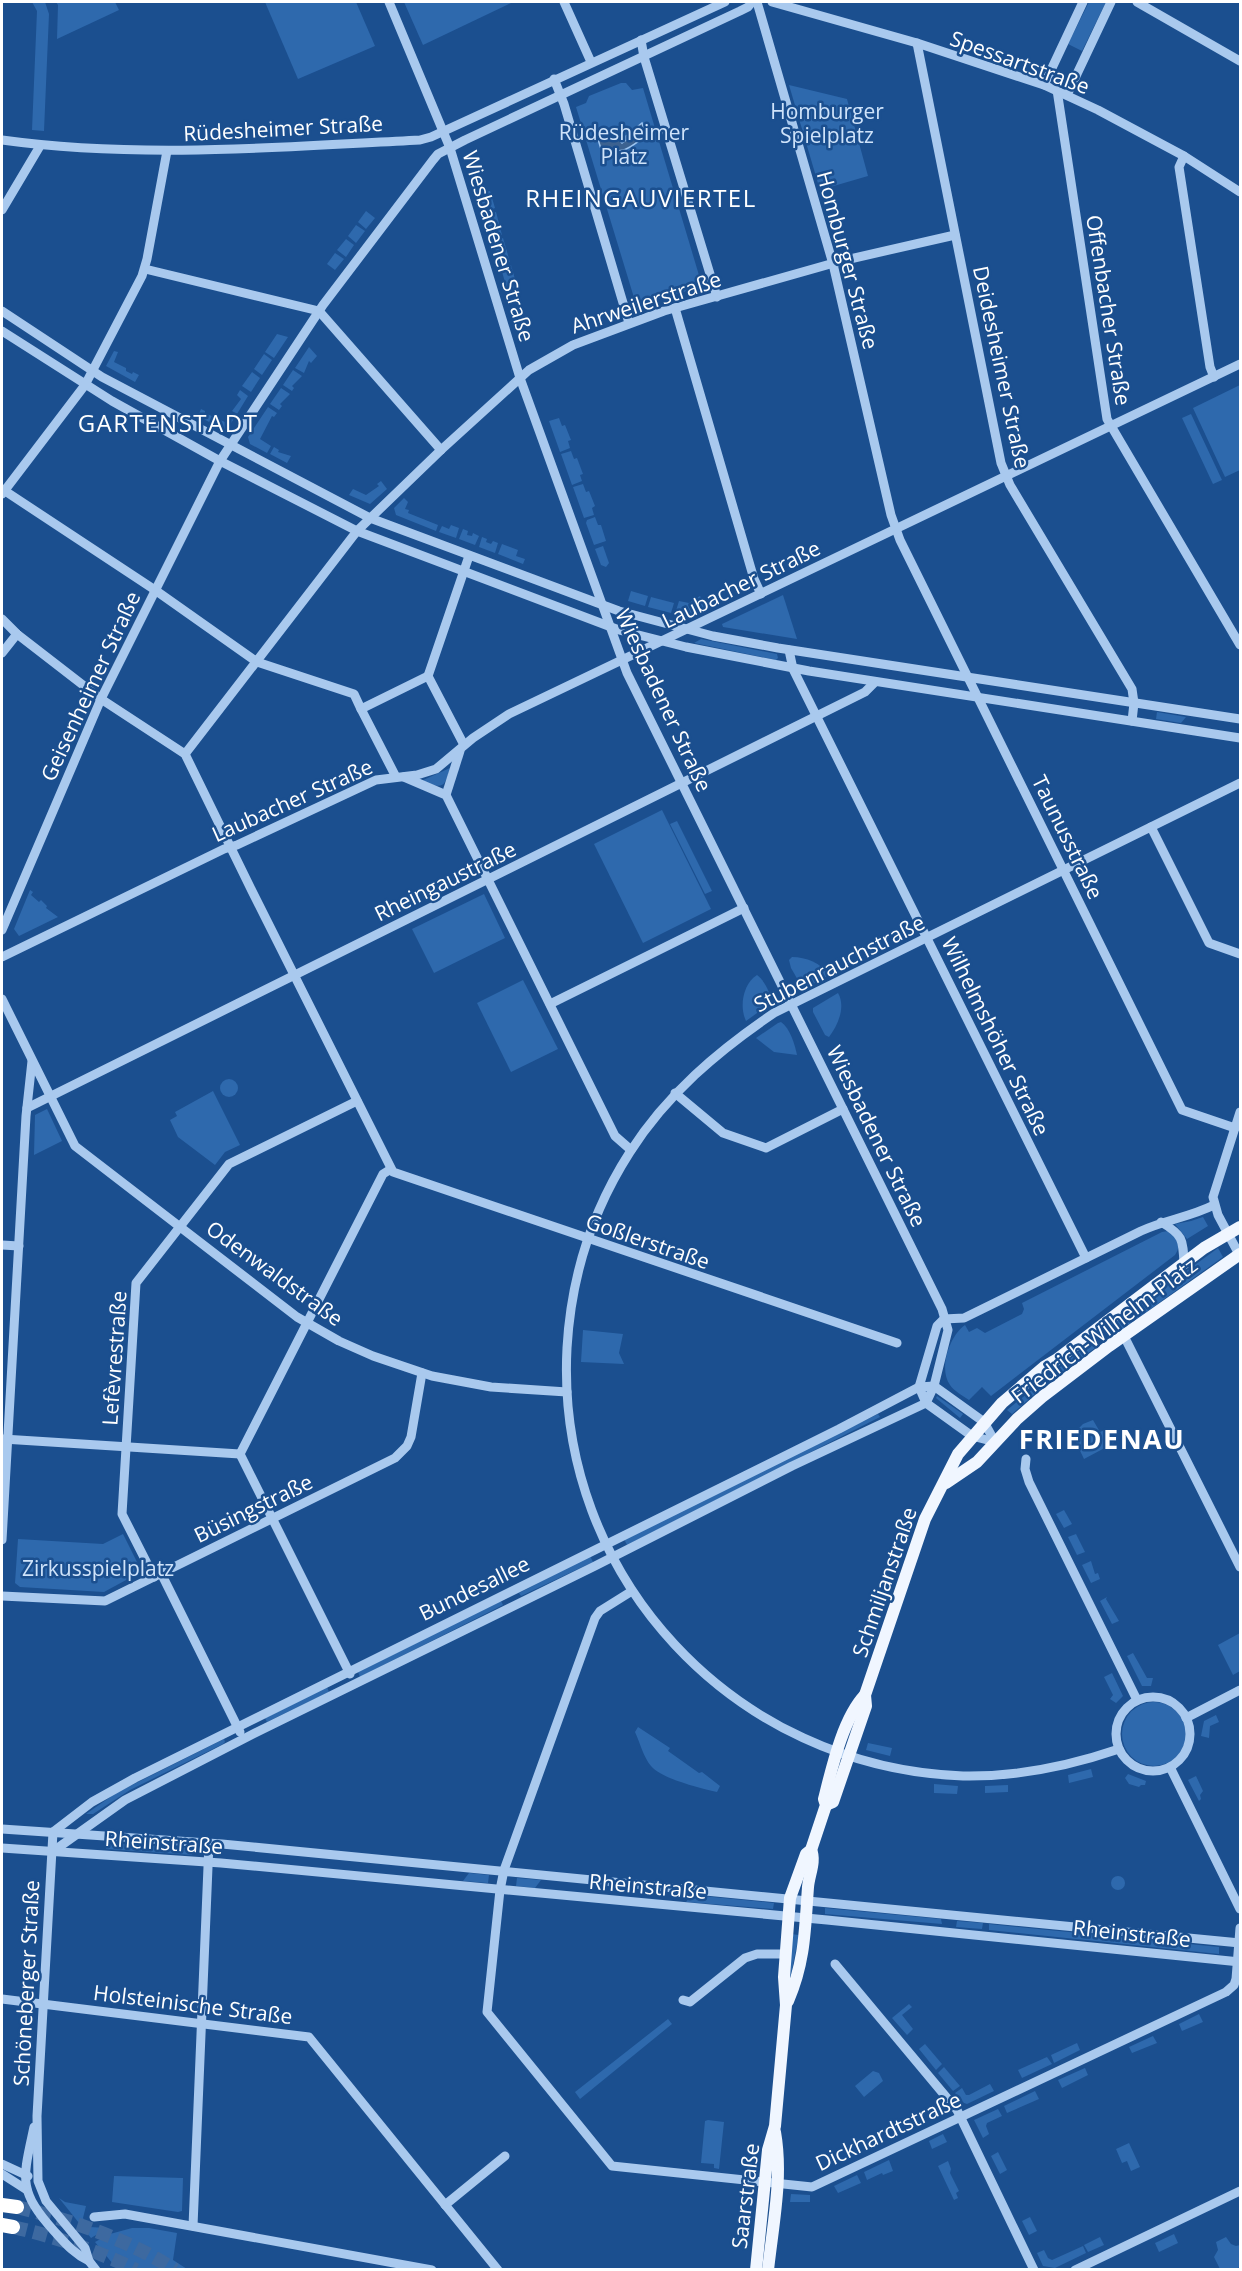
<svg xmlns="http://www.w3.org/2000/svg" width="1242" height="2271" font-family="'Open Sans',sans-serif">
<rect width="100%" height="100%" fill="#1b4f8f"/>
<g fill="#2e69ad">
<polygon points="32,2 45,2 49,14 44,131 32,130 37,11"/>
<polygon points="56,2 115,2 119,10 57,39 58,5"/>
<polygon points="265,2 356,2 375,46 298,79"/>
<polygon points="404,2 513,2 423,45"/>
<polygon points="1089,2 1106,2 1082,51 1068,44"/>
<polygon points="621,83 626,83 632,90 643,88 701,282 697,288 642,304 635,301 576,107 586,103 589,96"/>
<polygon points="789,85 847,99 868,176 820,190"/>
<polygon points="483,188 484,192 490,191 495,208 485,212 478,190"/>
<polygon points="366,211 375,218 366,229 358,222"/>
<polygon points="496,212 502,235 492,238 485,215"/>
<polygon points="356,225 365,231 356,243 348,236"/>
<polygon points="503,238 510,262 500,265 493,241"/>
<polygon points="346,239 354,245 346,257 337,250"/>
<polygon points="335,253 344,259 335,270 327,264"/>
<polygon points="511,265 518,290 508,293 501,268"/>
<polygon points="277,334 288,337 274,358 265,352"/>
<polygon points="309,347 317,356 311,363 309,361 304,373 295,368"/>
<polygon points="114,351 118,352 114,362 126,368 126,371 132,374 133,372 139,375 135,382 106,366"/>
<polygon points="264,354 272,360 262,375 254,369"/>
<polygon points="293,370 302,376 292,386 294,388 292,391 283,385"/>
<polygon points="252,372 260,378 251,392 242,386"/>
<polygon points="1240,385 1240,470 1225,477 1193,408"/>
<polygon points="281,388 290,394 280,404 282,406 279,410 270,404"/>
<polygon points="240,390 248,396 237,414 232,411 241,399 237,395"/>
<polygon points="268,407 277,413 274,417 272,416 260,439 271,446 267,453 250,444 248,437"/>
<polygon points="201,409 205,411 205,413 225,422 230,414 235,417 226,431 198,416"/>
<polygon points="1191,414 1222,480 1213,484 1182,418"/>
<polygon points="559,418 562,426 565,425 571,440 568,441 570,448 560,452 549,421"/>
<polygon points="274,447 279,450 278,452 291,456 287,463 270,454"/>
<polygon points="571,451 574,459 577,458 583,474 580,475 582,481 572,485 561,454"/>
<polygon points="381,481 387,489 370,504 349,495 353,489 366,495 379,486 377,484"/>
<polygon points="583,484 586,492 589,491 595,506 592,508 594,515 584,518 573,487"/>
<polygon points="404,498 408,502 405,509 409,510 408,513 438,525 436,531 396,515 394,508"/>
<polygon points="595,517 598,525 601,525 606,541 594,545 586,523 587,520"/>
<polygon points="451,525 459,528 456,538 439,532 442,526 449,529"/>
<polygon points="463,529 468,531 467,535 472,536 473,533 479,536 475,545 459,539"/>
<polygon points="482,537 487,539 486,542 491,544 493,541 498,543 495,553 479,547"/>
<polygon points="502,544 518,550 516,556 525,559 523,564 498,554"/>
<polygon points="603,546 609,563 606,567 601,565 595,549"/>
<polygon points="631,591 648,596 645,606 628,601"/>
<polygon points="783,595 797,639 723,627 722,624"/>
<polygon points="700,596 706,608 686,617 675,614 679,601 689,603"/>
<polygon points="651,597 674,603 671,613 648,607"/>
<polygon points="701,639 777,654 778,658 776,660 694,643"/>
<polygon points="1157,712 1186,717 1181,723 1156,719"/>
<path d="M 450,768 C 444,790 442,788 421,781 Z"/>
<polygon points="662,810 711,909 643,943 594,844"/>
<polygon points="677,821 712,891 705,894 670,824"/>
<polygon points="30,890 33,892 31,895 39,902 41,900 47,906 46,908 58,917 19,936 14,929"/>
<polygon points="484,894 505,938 434,973 412,929"/>
<path d="M 792,957 C 806,957 821,963 829,975 L 806,988 L 802,987 L 791,968 L 789,960 Z"/>
<path d="M 757,975 C 764,980 771,993 771,1003 L 746,1021 C 739,1006 743,984 757,975 Z"/>
<polygon points="523,980 558,1049 511,1072 477,1003"/>
<path d="M 838,993 C 846,1007 838,1025 829,1037 L 825,1035 L 813,1012 L 813,1008 Z"/>
<path d="M 781,1022 C 790,1028 795,1045 797,1055 L 774,1052 L 756,1038 L 778,1023 Z"/>
<circle cx="229" cy="1088" r="9"/>
<polygon points="213,1091 240,1145 225,1152 215,1165 178,1137 170,1120 177,1116 175,1112"/>
<polygon points="47,1109 62,1141 34,1155 35,1115"/>
<polygon points="1203,1217 1208,1226 1187,1239 1175,1224 1191,1221"/>
<path d="M 1168,1231 C 1177,1237 1182,1245 1175,1255 L 991,1396 L 982,1387 L 969,1400 C 962,1395 954,1391 950,1385 C 938,1369 950,1335 965,1325 L 969,1332 L 977,1328 L 985,1333 L 1022,1314 L 1024,1309 L 1022,1303 L 1162,1232 Z"/>
<polygon points="1218,1248 1223,1257 1114,1335 1110,1327"/>
<polygon points="583,1330 623,1334 619,1353 624,1364 581,1362"/>
<polygon points="1091,1342 1095,1348 1051,1380 1012,1414 1007,1410"/>
<polygon points="937,1396 963,1414 960,1418 936,1398"/>
<polygon points="878,1414 880,1417 627,1545 624,1539"/>
<polygon points="1093,1420 1100,1432 1107,1429 1114,1443 1084,1459 1073,1436 1077,1434 1076,1431 1083,1424"/>
<polygon points="1064,1510 1072,1524 1064,1528 1056,1514"/>
<polygon points="123,1534 140,1568 139,1573 104,1592 20,1587 15,1583 18,1539 103,1544"/>
<polygon points="1076,1534 1085,1552 1077,1555 1068,1537"/>
<polygon points="590,1556 593,1562 521,1596 519,1593"/>
<polygon points="1091,1561 1095,1574 1098,1573 1100,1579 1091,1583 1082,1565"/>
<polygon points="1107,1597 1106,1599 1119,1621 1112,1624 1100,1601"/>
<polygon points="501,1601 503,1605 360,1677 358,1672"/>
<polygon points="1240,1633 1240,1671 1233,1675 1218,1645"/>
<polygon points="1133,1653 1147,1678 1153,1678 1151,1686 1142,1686 1127,1656"/>
<polygon points="1112,1673 1123,1696 1116,1703 1110,1699 1113,1695 1104,1677"/>
<polygon points="327,1687 329,1692 267,1722 265,1718"/>
<circle cx="1154" cy="1734" r="32"/>
<polygon points="1216,1715 1219,1722 1210,1726 1209,1738 1201,1736 1204,1721"/>
<path d="M 638,1727 L 670,1748 L 668,1751 L 699,1773 L 702,1772 L 720,1786 L 717,1792 C 700,1788 662,1779 651,1766 C 644,1758 640,1743 635,1732 Z"/>
<polygon points="224,1739 225,1742 223,1744 130,1790 93,1814 86,1814 116,1793"/>
<polygon points="868,1743 892,1748 890,1756 866,1750"/>
<polygon points="1091,1769 1093,1777 1069,1783 1068,1775"/>
<polygon points="1128,1774 1146,1781 1145,1785 1141,1785 1139,1787 1129,1784 1125,1778"/>
<polygon points="1196,1776 1203,1791 1200,1795 1201,1799 1199,1801 1188,1780"/>
<polygon points="934,1784 958,1786 957,1794 934,1793"/>
<polygon points="1008,1785 1008,1792 985,1793 985,1786"/>
<polygon points="106,1843 192,1848 192,1855 106,1849"/>
<polygon points="469,1873 489,1875 488,1883 463,1881"/>
<circle cx="1118" cy="1883" r="7"/>
<polygon points="517,1878 541,1880 535,1888 516,1886"/>
<polygon points="692,1895 774,1903 773,1909 686,1902"/>
<polygon points="825,1908 941,1919 942,1924 825,1914"/>
<polygon points="957,1921 983,1923 982,1929 956,1927"/>
<polygon points="989,1924 1219,1947 1219,1954 989,1930"/>
<polygon points="791,1934 799,1935 790,1979"/>
<polygon points="909,2004 912,2007 902,2015 913,2029 907,2035 892,2018"/>
<polygon points="1199,2014 1203,2022 1182,2031 1179,2024"/>
<polygon points="668,2019 672,2024 580,2099 575,2092"/>
<polygon points="1153,2036 1157,2043 1132,2053 1129,2047"/>
<polygon points="1077,2043 1080,2050 1054,2063 1051,2055"/>
<polygon points="925,2044 942,2064 936,2070 919,2049"/>
<polygon points="1047,2057 1052,2064 1022,2078 1018,2070"/>
<polygon points="944,2067 960,2086 953,2091 938,2073"/>
<polygon points="1085,2068 1088,2075 1062,2088 1058,2080"/>
<polygon points="873,2071 879,2073 883,2081 864,2097 855,2086"/>
<polygon points="990,2084 994,2091 967,2104 964,2103 955,2093 962,2088 966,2095 969,2095"/>
<polygon points="1035,2091 1039,2099 1007,2113 1004,2106"/>
<polygon points="998,2109 1002,2116 987,2123 986,2126 989,2134 983,2138 974,2120"/>
<polygon points="708,2120 724,2122 719,2169 714,2168 714,2164 701,2163 705,2121"/>
<polygon points="943,2134 947,2142 932,2149 929,2141"/>
<polygon points="1129,2143 1140,2167 1131,2171 1127,2161 1122,2163 1116,2149"/>
<polygon points="998,2152 1007,2170 1000,2174 991,2156"/>
<polygon points="889,2160 893,2171 883,2175 882,2173 867,2180 864,2172"/>
<polygon points="948,2161 951,2169 950,2173 959,2191 956,2193 958,2198 954,2200 938,2166"/>
<polygon points="857,2175 861,2183 838,2193 834,2186"/>
<polygon points="114,2176 183,2178 182,2211 178,2212 112,2202"/>
<polygon points="791,2194 810,2195 810,2202 790,2202"/>
<polygon points="59,2198 65,2202 86,2206 83,2218 89,2227 108,2228 91,2238"/>
<polygon points="1030,2217 1037,2231 1029,2235 1022,2221"/>
<polygon points="132,2228 149,2228 177,2233 173,2260 187,2269 117,2269 95,2242 110,2234"/>
<polygon points="1174,2234 1178,2243 1159,2252 1155,2243"/>
<polygon points="1100,2237 1104,2245 1088,2252 1084,2245"/>
<polygon points="1226,2237 1231,2244 1236,2246 1240,2245 1240,2267 1235,2269 1220,2269 1214,2257 1218,2250 1216,2242"/>
<polygon points="1083,2246 1086,2253 1055,2268 1043,2266 1037,2253 1044,2250 1048,2258 1052,2260"/>
</g>
<path fill="#3c6290" stroke="#9cc4f0" stroke-width="1.5" d="M 642,123 L 646,136 C 625,151 626,153 601,149 L 597,136 L 618,139 L 622,143 L 626,140 L 626,136 Z"/>
<g fill="none" stroke-linecap="round" stroke-linejoin="round">
<g stroke="#3d69a0" stroke-width="14" stroke-dasharray="14 7" stroke-linecap="butt">
<path d="M 17,2207 C 72,2221 126,2238 175,2270"/>
<path d="M 13,2227 C 56,2237 96,2250 136,2270"/>
</g>
<g stroke="#a9c9ee" stroke-width="9">
<polyline points="389,2 450,148 520,378 627,673 942,1309 948,1330 934,1386 926,1403"/>
<polyline points="564,2 591,62"/>
<polyline points="757,2 833,264 891,515 900,540 1182,1110 1235,1128"/>
<polyline points="772,2 917,43 1044,85 1098,110 1184,156 1240,192"/>
<polyline points="1137,2 1240,61"/>
<polyline points="641,40 644,57 717,297"/>
<polyline points="917,43 1001,463 1010,485 1132,689 1134,703 1132,721"/>
<polyline points="554,79 564,104 629,323"/>
<polyline points="1044,85 1083,2"/>
<polyline points="1057,90 1107,419 1240,645"/>
<polyline points="1067,95 1111,2"/>
<path d="M 2,140 C 140,159 281,147 420,140 L 431,137 L 725,2"/>
<polyline points="1184,156 1179,167 1210,367 1214,377"/>
<polyline points="2,210 40,146"/>
<polyline points="145,269 319,311 441,450"/>
<polyline points="675,308 754,579 761,594"/>
<polyline points="2,311 102,377 370,518 619,611 713,636 778,648 1240,719"/>
<polyline points="2,331 112,401 220,461 357,531 619,630 686,647 809,671 1240,738"/>
<polyline points="2,489 155,590 257,662 354,694 361,709"/>
<polyline points="2,494 85,385 142,276 147,259 167,151"/>
<polyline points="2,619 17,634 101,699 185,754 252,891 393,1172 897,1343"/>
<polyline points="789,650 793,669 1086,1258"/>
<polyline points="2,653 17,634"/>
<polyline points="428,676 469,556"/>
<polyline points="185,754 357,531 441,450 529,370 573,345 664,311 841,261 955,235"/>
<polyline points="396,777 361,709 428,676 464,745"/>
<polyline points="404,777 446,795 615,1136 631,1150"/>
<polyline points="446,795 460,751"/>
<polyline points="1151,827 1209,943 1240,954"/>
<polyline points="2,930 101,699 220,461 323,305 433,160 438,154 465,140 740,11 748,7 752,2"/>
<polyline points="2,957 224,849 237,845 376,780 417,775 436,769 473,738 509,714 1240,364"/>
<polyline points="2,999 75,1146 297,1317 339,1341 373,1356 432,1376 491,1387 567,1392"/>
<polyline points="550,1004 744,908"/>
<polyline points="675,1093 723,1133 766,1148 843,1109"/>
<polyline points="27,1108 865,692 875,682"/>
<polyline points="1240,1112 1213,1197 1218,1215 1240,1256"/>
<path d="M 1161,1222 C 1183,1235 1183,1239 1184,1264"/>
<polyline points="2,1245 19,1246"/>
<polyline points="1124,1336 1240,1567"/>
<polyline points="3,1439 240,1454"/>
<path d="M 995,1442 L 972,1436 L 926,1403 L 919,1387 L 937,1326 L 944,1319 L 964,1318 L 1141,1231 C 1165,1220 1190,1217 1214,1205"/>
<polyline points="240,1454 383,1174 391,1169"/>
<polyline points="240,1454 350,1674"/>
<polyline points="1026,1459 1025,1469 1029,1482 1137,1700"/>
<polyline points="2,1540 26,1116 32,1061"/>
<polyline points="161,1573 240,1732"/>
<polyline points="154,1577 122,1514 136,1283 229,1164 357,1101"/>
<polyline points="632,1591 600,1611 595,1618 504,1870 500,1890 487,2012 612,2166 812,2187 1226,1992 1234,1985 1236,1979 1240,1928"/>
<polyline points="2,1596 105,1601 395,1458 407,1446 411,1437 422,1373"/>
<circle cx="1153" cy="1734" r="37"/>
<polyline points="1186,1718 1240,1690"/>
<path d="M 1119,1749 C 1069,1766 1017,1777 963,1776 C 735,1768 555,1577 567,1348 C 571,1278 592,1211 630,1152 C 667,1094 718,1051 774,1013 L 1240,783"/>
<polyline points="1170,1767 1240,1909"/>
<polyline points="2,1829 222,1844 1240,1943"/>
<polyline points="53,1832 92,1802 135,1778 839,1429 919,1387 934,1386 984,1422 995,1442"/>
<polyline points="53,1832 37,2116 38,2181 46,2201 85,2248 89,2261 96,2270"/>
<polyline points="2,1848 221,1863 827,1920 1240,1962"/>
<polyline points="52,1852 125,1800 255,1733 595,1566 792,1466 926,1403"/>
<polyline points="835,1964 957,2110 1034,2270"/>
<polyline points="2,1999 309,2037 498,2270"/>
<polyline points="683,2000 690,2002 745,1958 757,1954 785,1954"/>
<path d="M 34,2127 C 23,2178 17,2190 54,2231 C 65,2243 74,2254 89,2261"/>
<polyline points="2,2164 28,2176"/>
<polyline points="2,2174 27,2190"/>
<polyline points="445,2205 505,2156"/>
<polyline points="94,2217 125,2214 432,2270"/>
<polyline points="193,2226 209,1843"/>
<polyline points="1075,2270 1240,2191"/>
</g>
<g stroke="#f0f6ff" stroke-width="12">
<polyline points="946,1483 977,1462 1017,1419 1042,1397 1109,1346 1240,1254"/>
<polyline points="826,1805 833,1802 866,1706 865,1695 925,1519 958,1454 1002,1403 1044,1367 1056,1360 1204,1248 1240,1227"/>
<path d="M 788,2001 C 805,1962 805,1929 808,1887 C 809,1875 816,1861 811,1850"/>
<path d="M 756,2270 L 768,2150 L 775,2126 L 786,2005 L 784,1977 L 790,1898 L 806,1854 L 811,1850 L 826,1805 L 824,1799 C 832,1767 843,1718 865,1695"/>
<path d="M 768,2270 C 773,2224 783,2177 775,2132"/>
</g>
<g stroke="#fff" stroke-width="14">
<polyline points="2,2205 17,2207"/>
<polyline points="2,2225 13,2227"/>
</g>
</g>
<g text-anchor="middle" dominant-baseline="central" stroke-width="5" stroke-linejoin="round" paint-order="stroke">
<g font-size="21" fill="#fff" stroke="#1b4f8f">
<text transform="translate(1020 62) rotate(20)">Spessartstraße</text>
<text transform="translate(283 128) rotate(-3)">Rüdesheimer Straße</text>
<text transform="translate(499 246) rotate(73)">Wiesbadener Straße</text>
<text transform="translate(848 260) rotate(75)">Homburger Straße</text>
<text transform="translate(646 302) rotate(-18)">Ahrweilerstraße</text>
<text transform="translate(1109 310) rotate(81)">Offenbacher Straße</text>
<text transform="translate(1002 367) rotate(78)">Deidesheimer Straße</text>
<text transform="translate(741 584) rotate(-26)">Laubacher Straße</text>
<text transform="translate(90 686) rotate(-65)">Geisenheimer Straße</text>
<text transform="translate(664 700) rotate(65)">Wiesbadener Straße</text>
<text transform="translate(292 800) rotate(-24)">Laubacher Straße</text>
<text transform="translate(1068 837) rotate(64)">Taunusstraße</text>
<text transform="translate(445 881) rotate(-26)">Rheingaustraße</text>
<text transform="translate(839 963) rotate(-27)">Stubenrauchstraße</text>
<text transform="translate(996 1036) rotate(64)">Wilhelmshöher Straße</text>
<text transform="translate(877 1136) rotate(64)">Wiesbadener Straße</text>
<text transform="translate(648 1241) rotate(19)">Goßlerstraße</text>
<text transform="translate(275 1273) rotate(36)">Odenwaldstraße</text>
<text transform="translate(1104 1330) rotate(-37)">Friedrich-Wilhelm-Platz</text>
<text transform="translate(114 1358) rotate(-86)">Lefèvrestraße</text>
<text transform="translate(253 1508) rotate(-26)">Büsingstraße</text>
<text transform="translate(884 1582) rotate(-71)">Schmiljanstraße</text>
<text transform="translate(474 1588) rotate(-26)">Bundesallee</text>
<text transform="translate(164 1842) rotate(4)">Rheinstraße</text>
<text transform="translate(648 1886) rotate(5)">Rheinstraße</text>
<text transform="translate(1132 1933) rotate(6)">Rheinstraße</text>
<text transform="translate(26 1983) rotate(-87)">Schöneberger Straße</text>
<text transform="translate(193 2004) rotate(7)">Holsteinische Straße</text>
<text transform="translate(888 2131) rotate(-25)">Dickhardtstraße</text>
<text transform="translate(745 2196) rotate(-83)">Saarstraße</text>
</g>
<g font-size="21" fill="#cfe3fa" stroke="#1b4f8f">
<text x="827" y="111">Homburger<tspan x="827" dy="24">Spielplatz</tspan></text>
<text x="624" y="132">Rüdesheimer<tspan x="624" dy="24">Platz</tspan></text>
<text x="98" y="1568">Zirkusspielplatz</text>
</g>
<g font-size="24" letter-spacing="1.5" fill="#fff" stroke="#1b4f8f">
<text x="641" y="197">RHEINGAUVIERTEL</text>
<text x="168" y="422">GARTENSTADT</text>
</g>
<g font-size="27" font-weight="bold" letter-spacing="1.5" fill="#fff" stroke="#1b4f8f">
<text x="1102" y="1438">FRIEDENAU</text>
</g>
</g>
<rect width="1242" height="2271" fill="none" stroke="#ffffff" stroke-width="6"/>
</svg>
